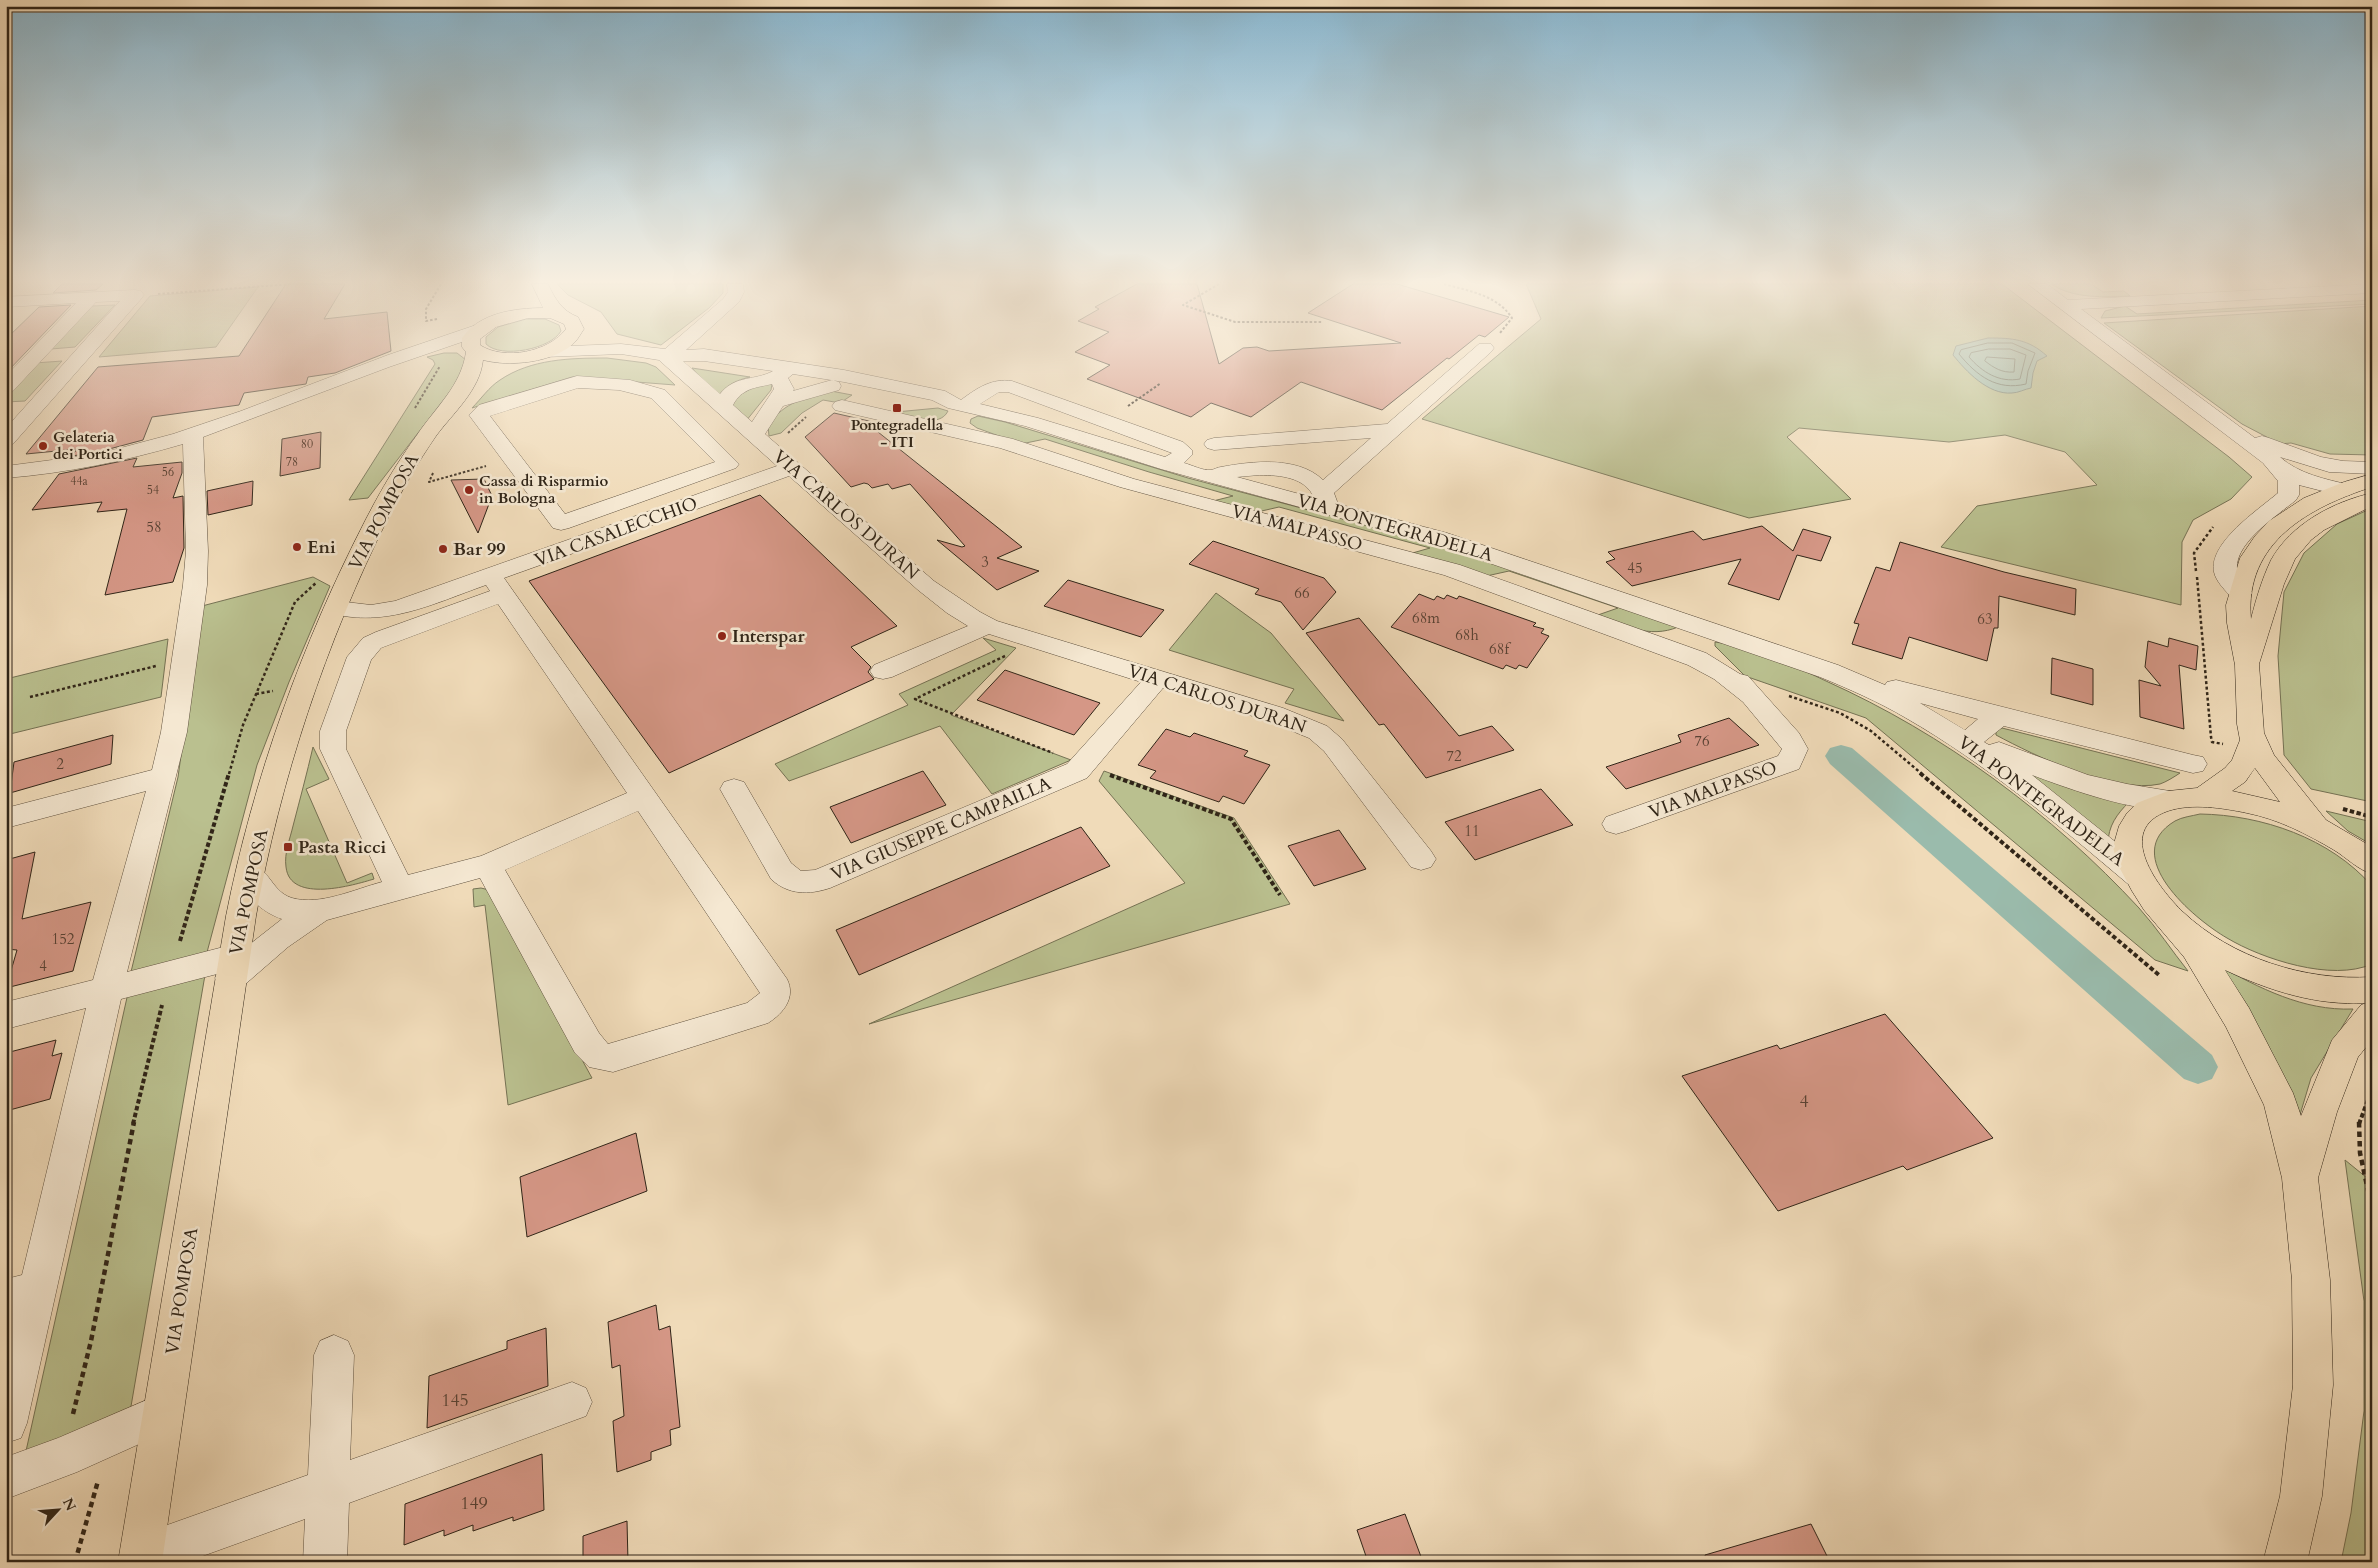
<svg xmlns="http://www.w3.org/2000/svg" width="2378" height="1568" font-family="Cardo,serif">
<rect width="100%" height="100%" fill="#f0dbb9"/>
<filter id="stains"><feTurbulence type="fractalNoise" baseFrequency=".004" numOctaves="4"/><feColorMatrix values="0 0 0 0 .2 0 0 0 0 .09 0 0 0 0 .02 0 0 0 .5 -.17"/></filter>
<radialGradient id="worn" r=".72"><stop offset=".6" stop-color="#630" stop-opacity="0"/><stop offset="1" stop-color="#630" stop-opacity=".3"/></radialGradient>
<g fill="#bac08f" stroke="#757254">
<polygon points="557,284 723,284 723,293 709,308 661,345 617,334 601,312 568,295"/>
<polygon points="1526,284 2002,284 2229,457 2252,477 2231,499 2193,520 2182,542 2181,605 1941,547 1977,506 2097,485 2065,452 2005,435 1949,442 1799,428 1787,437 1851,499 1749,518 1422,419 1541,319"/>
<path d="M 2051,284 L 2091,284 L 2103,292 L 2124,291 L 2130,296 C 2104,297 2074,299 2051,284 Z"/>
<polygon points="258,287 216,347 99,357 150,296"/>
<polygon points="2372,300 2372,304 2101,318 2105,311 2125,306 2137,314"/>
<polygon points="115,305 75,347 51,349 92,306"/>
<polygon points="2372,306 2372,455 2330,454 2291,443 2280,444 2242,424 2104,323"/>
<path d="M 526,319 L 545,319 L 559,325 L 561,331 C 551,349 501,359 486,344 L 486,337 L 498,327 Z"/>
<polygon points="444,353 457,353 466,360 461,377 368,498 349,500 435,364 433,360 427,357"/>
<path d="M 607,358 L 646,363 L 656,367 L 675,385 L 572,377 L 472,408 C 481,399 489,387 500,380 C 531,359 570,358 607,358 Z"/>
<polygon points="62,361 25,401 6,402 6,394 35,363"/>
<path d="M 692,368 L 750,377 C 737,380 725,385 718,397 Z"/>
<polygon points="766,380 772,384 771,390 746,421 732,407 733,399"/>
<path d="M 831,391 L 852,395 L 840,403 L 823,400 L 802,413 L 781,433 L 769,436 L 768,425 C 786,401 803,399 831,391 Z"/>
<path d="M 938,408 L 948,411 C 939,429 911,416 896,412 Z"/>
<path d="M 978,416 L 1005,422 L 1188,478 L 1437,544 L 1678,627 C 1650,639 1622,625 1595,616 L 1618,608 L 1509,571 L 1482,577 L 1409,554 L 1430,548 L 1279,507 L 1253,513 L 1213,501 L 1233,496 L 1149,472 L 1045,439 L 1021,444 L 977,428 L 970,423 L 971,419 Z"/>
<polygon points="2372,508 2372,644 2366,645 2372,650 2372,802 2311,789 2284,755 2278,656 2284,592 2304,553 2337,524"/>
<polygon points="313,577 330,586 289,682 257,765 206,956 130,976 178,777 202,606"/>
<polygon points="1216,593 1271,633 1344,721 1285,703 1294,689 1169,650"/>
<polygon points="983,638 1016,648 951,715 1071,760 992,794 940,726 789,781 775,764 908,705 899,694 996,650"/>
<polygon points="168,639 161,697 6,735 6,679"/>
<path d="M 1715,642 C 1753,647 1792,665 1826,681 C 1944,734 2052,814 2139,908 C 2157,928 2172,951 2188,971 L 2155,960 L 1866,718 L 1745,676 L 1715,646 Z"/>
<path d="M 2002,728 L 2180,773 C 2174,777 2166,782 2160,784 C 2114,794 2035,756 1996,735 L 1996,730 Z"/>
<path d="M 313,747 L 329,779 L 306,789 L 347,883 L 372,873 L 374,879 C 354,885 290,904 286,867 C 284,853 290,839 293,826 C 300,799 307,773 313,747 Z"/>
<path d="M 1999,758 L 2129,802 C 2117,814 2108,826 2108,844 Z"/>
<polygon points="1104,771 1234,818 1290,904 869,1024 1185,883 1099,781"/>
<polygon points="2326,811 2372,822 2372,845 2348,831"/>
<path d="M 2200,814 C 2262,815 2330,838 2372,886 L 2372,964 C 2332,982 2262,959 2227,938 C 2194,919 2118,855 2175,821 C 2182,817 2192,816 2200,814 Z"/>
<polygon points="481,888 489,890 592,1078 508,1105 485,905 474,907 473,889"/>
<path d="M 2217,965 C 2260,988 2303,1011 2353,1009 L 2311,1078 L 2299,1118 Z"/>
<polygon points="205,975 129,1418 24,1460 128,993"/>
<polygon points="2345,1160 2372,1182 2372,1562 2341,1562 2351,1513 2364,1411 2364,1301"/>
</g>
<path fill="#9abbac" stroke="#707f71" d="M 1988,338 C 2013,338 2028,339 2047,356 L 2037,361 L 2033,373 L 2031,388 C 2025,389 2018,393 2012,393 C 1988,395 1966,371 1953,355 L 1956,346 Z"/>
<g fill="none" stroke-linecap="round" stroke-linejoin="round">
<g stroke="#657062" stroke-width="1">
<path d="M 1988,343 L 2012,343 L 2035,353 L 2028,371 L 2026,384 C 1997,391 1977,376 1959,354 L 1961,350 Z"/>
<path d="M 1989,349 L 2010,349 L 2026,355 L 2020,379 C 1999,383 1982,372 1969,357 L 1971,353 Z"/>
<path d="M 1987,357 L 2015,359 L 2014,372 C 2002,373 1994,368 1985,361 Z"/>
</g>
<polygon fill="#9abbac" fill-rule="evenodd" points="1841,745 1852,748 2212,1055 2218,1067 2212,1079 2198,1084 2184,1079 1830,764 1825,756 1830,748"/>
</g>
<g fill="#d59786" stroke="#302518">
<polygon points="62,284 103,284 96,290 53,293"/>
<polygon points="286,284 345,284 324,319 387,312 391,351 335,373 308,377 306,384 244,393 239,405 152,417 143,440 98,452 72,456 77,449 26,454 98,367 239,356"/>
<polygon points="1137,284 1197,284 1219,364 1243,348 1257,347 1269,351 1401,343 1308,313 1353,284 1397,284 1509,317 1485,337 1479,335 1449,359 1447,358 1382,410 1301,382 1251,417 1211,403 1191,417 1087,379 1110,365 1075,352 1109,332 1078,321 1099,309 1095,307"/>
<polygon points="71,305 6,373 6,339 39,307"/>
<polygon points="834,413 882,424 878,432 1022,547 997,558 1039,571 997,590 937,540 962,547 965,546 910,484 892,489 888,484 872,488 868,484 864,483 851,487 805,437"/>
<polygon points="321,432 320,468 280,476 282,439"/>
<polygon points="137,458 133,467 182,462 182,473 173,498 183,496 184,548 173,582 105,595 127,509 97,512 102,502 32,510 59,474"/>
<polygon points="484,479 492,496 478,533 451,480"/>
<polygon points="253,481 252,505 208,515 207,491"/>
<polygon points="760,495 897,626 851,647 871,667 868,672 874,679 669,773 529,581"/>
<polygon points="1762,526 1793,551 1803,529 1831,537 1821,561 1797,555 1779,600 1728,584 1741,559 1632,586 1606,562 1615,559 1608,552 1693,531 1703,540"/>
<polygon points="1213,541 1324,578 1336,592 1303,630 1281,602 1255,594 1259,589 1189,564"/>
<polygon points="1900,542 2004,572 2076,589 2075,615 1999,596 1998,628 1994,628 1987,661 1909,637 1902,659 1852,644 1859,624 1854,623 1876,567 1890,571"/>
<polygon points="1068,580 1164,610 1141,637 1044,606"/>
<polygon points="1419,594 1434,600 1437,596 1444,599 1447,595 1457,599 1459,596 1536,623 1533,626 1544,629 1541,633 1549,636 1527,668 1519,665 1516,669 1506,665 1503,669 1391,627"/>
<polygon points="1359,618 1459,736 1492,726 1514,750 1426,778 1384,724 1379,725 1306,633"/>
<polygon points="2169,638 2198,646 2196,670 2179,665 2184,729 2140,717 2139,680 2161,686 2145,667 2148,641 2168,647"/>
<polygon points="2052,658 2093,669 2093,705 2051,694"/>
<polygon points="1005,670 1100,703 1074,735 977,700"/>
<polygon points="1729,718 1759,745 1626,789 1606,767 1681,742 1678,735"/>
<polygon points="1166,729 1190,737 1194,733 1248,751 1244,756 1270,765 1244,804 1223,796 1219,802 1150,778 1156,771 1138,765"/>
<polygon points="113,735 111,764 10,793 14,762"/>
<polygon points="923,771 946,805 851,843 830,807"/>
<polygon points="1541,789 1573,825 1475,860 1445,822"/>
<polygon points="1081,827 1110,866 859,975 836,930"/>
<polygon points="1339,830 1366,869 1314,886 1288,846"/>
<polygon points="35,852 22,919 91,902 73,971 6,988 17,950 6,949 6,860"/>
<polygon points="1885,1014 1993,1138 1907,1170 1903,1166 1778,1211 1682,1076 1777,1045 1780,1049"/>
<polygon points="56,1040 52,1056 62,1053 50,1099 6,1111 6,1053"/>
<polygon points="636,1133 647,1191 527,1237 520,1177"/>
<polygon points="656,1305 659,1330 670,1326 680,1427 670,1430 671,1445 651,1452 651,1460 617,1472 613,1421 624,1416 620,1365 612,1368 608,1322"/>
<polygon points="546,1328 548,1386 427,1428 429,1376 507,1349 507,1341"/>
<polygon points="542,1454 544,1510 513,1521 513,1517 473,1531 473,1525 444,1536 444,1530 404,1545 405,1504"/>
<polygon points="1405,1514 1423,1562 1368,1562 1357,1530"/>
<polygon points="627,1521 628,1562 583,1562 583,1536"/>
<polygon points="1811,1524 1830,1562 1706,1562 1705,1555"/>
</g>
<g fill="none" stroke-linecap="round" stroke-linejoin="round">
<defs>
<g id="minor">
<path d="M 727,284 L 743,284 L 744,292 L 739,302 L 686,350 L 704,349 L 844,370 L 945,391 L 961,400 C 977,388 992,378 1012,381 L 1183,442 L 1192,450 L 1192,455 L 1184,463 C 1192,465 1203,471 1211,470 C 1213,470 1218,467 1221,467 C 1253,461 1298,456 1323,480 L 1371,438 L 1214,450 L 1207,448 L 1204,444 L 1207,440 L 1214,438 L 1387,424 L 1479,344 L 1491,344 L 1494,348 L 1491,352 L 1334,493 L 1338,504 L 1447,533 L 1838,665 L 1885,685 L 1887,682 L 1896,680 L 2193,755 L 2203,757 L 2207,764 L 2203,771 L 2193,773 L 2004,726 L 1984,742 L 1989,745 L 1999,742 L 2088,775 L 2127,784 L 2182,793 L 2186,800 L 2182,807 C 2147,818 2067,788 2032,775 L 2148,868 L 2153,876 L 2148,884 L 2138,887 L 2128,884 C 2057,824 1986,764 1906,718 C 1879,702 1849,689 1820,677 L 1431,543 L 1161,469 L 1025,426 L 948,408 L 932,400 L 844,382 L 793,374 L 788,378 L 794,389 L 793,391 L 832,380 L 839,382 L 841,386 L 839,390 L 783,406 L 765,434 L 934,581 L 980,612 L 997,621 L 1283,708 L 1327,726 L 1342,739 L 1431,851 L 1436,859 L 1431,867 L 1421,870 L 1411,867 L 1324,751 L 1309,738 L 1265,720 L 1163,688 L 1087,778 L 830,888 C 809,895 788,895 771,879 L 720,789 L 724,782 L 734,779 L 744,782 L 791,863 L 801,871 L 815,870 L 1067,764 L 1141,682 L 989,634 L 892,677 L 883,679 L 874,677 L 870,671 L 874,665 L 968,626 L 947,613 L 918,590 L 789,476 L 504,578 L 787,979 C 796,997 784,1013 768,1023 L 613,1072 L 589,1067 L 575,1053 L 480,878 L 327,920 L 288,947 L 242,987 L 231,991 L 220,987 L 215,978 L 217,974 L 121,999 L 27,1423 L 21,1438 L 6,1443 L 6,1337 L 12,1315 L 6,1317 L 6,1279 L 22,1275 L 86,1008 L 6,1029 L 6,1002 L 93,980 L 146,791 L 6,828 L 6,808 L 152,770 L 161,732 L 183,585 L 186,551 L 183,444 C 125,461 67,473 6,478 L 6,466 L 98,454 L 173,434 L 241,411 L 388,355 L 473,326 L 485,326 L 488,330 L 485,334 L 389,367 L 203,437 L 208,551 L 207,585 L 187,732 L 127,972 L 235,944 L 245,948 L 282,919 C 261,912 246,896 235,876 L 240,868 C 270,859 268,891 292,898 C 320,906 355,889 382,882 L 320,749 L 320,731 L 347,657 L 363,638 L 376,632 L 490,591 L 486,585 C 432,604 387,628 329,613 L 325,608 L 329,603 L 337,601 L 371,605 L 395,601 L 777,466 L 659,360 L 621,354 L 544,357 L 538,356 L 535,352 L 538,348 L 544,347 L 621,344 L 665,349 L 723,299 L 728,292 ZM 683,361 L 704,361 L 773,371 C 755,381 735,375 720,394 ZM 772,384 L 774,389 L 752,422 L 733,405 C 742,388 755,388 772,384 ZM 999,392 L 1008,392 L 1172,453 L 1165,457 L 1038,418 L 980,404 ZM 1260,475 C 1279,475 1306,477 1314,498 L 1237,477 ZM 498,604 L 627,793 L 481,856 L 408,875 L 346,749 L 346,731 L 371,660 L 381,648 ZM 1920,703 L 1978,719 L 1965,730 ZM 638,811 L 760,993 L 747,1003 L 608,1044 L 599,1033 L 505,870 Z"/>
<path d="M 2028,284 L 2047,284 L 2068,300 L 2372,284 L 2372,293 L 2081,309 L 2255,438 L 2262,436 L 2269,438 L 2321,457 L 2343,461 L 2372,462 L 2372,474 L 2329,472 L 2280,457 C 2299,474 2325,479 2350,485 L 2353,490 L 2350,495 L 2342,496 L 2299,485 L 2299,495 L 2296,500 C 2278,515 2229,546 2238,574 C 2240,581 2248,587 2252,593 L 2248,598 L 2240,600 L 2232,598 C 2226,591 2216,582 2214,572 C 2208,543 2258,510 2278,493 L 2278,481 L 2263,463 Z"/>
<polygon points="135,290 141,291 144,295 141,299 13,444 6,446 6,428 120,301 96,302 13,391 6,393 6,376 76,303 6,307 6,297"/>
<path d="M 577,376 L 630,380 L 665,390 L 739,464 L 736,468 L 569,528 L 561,530 L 553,528 L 469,415 L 479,405 ZM 578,388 L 619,390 L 651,398 L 715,462 L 565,514 L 490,416 Z"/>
<polygon points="842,400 1013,439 1134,479 1460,565 1706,653 1740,674 1748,676 1799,733 1808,749 1799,769 1626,831 1616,834 1606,831 1602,824 1606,817 1778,756 1782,749 1743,702 1714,679 1688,665 1444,575 1120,487 1000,448 835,410 832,406 835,402"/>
<polygon points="334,1335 348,1341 354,1355 350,1460 572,1382 586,1388 592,1402 586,1416 349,1503 347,1562 303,1562 305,1519 186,1562 121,1562 119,1556 125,1540 308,1475 314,1355 320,1341"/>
<polygon points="163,1393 177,1399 183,1413 177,1427 77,1472 6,1499 6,1457 58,1438"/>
</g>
<g id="major">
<path d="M 532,284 L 548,284 C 555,299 562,311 578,317 L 584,329 C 581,333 578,339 575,342 C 554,363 510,367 483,360 C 480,390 453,413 436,436 C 418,462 402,490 388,518 C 326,642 280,780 256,916 L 162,1562 L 118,1562 L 226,916 C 253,779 302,643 366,519 C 381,490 398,461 417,435 C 436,407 461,386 466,352 L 462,347 L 462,338 C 479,313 515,308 543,308 ZM 528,318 L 550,318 L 564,324 L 566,329 C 549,352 504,361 480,345 L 480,339 L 496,327 Z"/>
<path d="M 2372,474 L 2372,487 C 2310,507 2244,542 2251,619 C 2256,599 2262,579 2271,560 C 2291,524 2333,502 2372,493 L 2372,506 L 2324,530 L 2311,540 L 2295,559 L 2284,584 L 2259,664 L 2264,733 L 2274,755 L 2326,820 L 2372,847 L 2372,874 C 2357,869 2347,858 2334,850 C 2307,834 2278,819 2247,813 C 2223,808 2192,803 2168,811 C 2113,830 2159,889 2183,912 C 2232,958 2305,981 2372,977 L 2372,1040 L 2358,1057 L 2337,1112 L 2318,1178 L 2330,1280 L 2333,1385 L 2322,1496 L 2307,1562 L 2263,1562 L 2280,1496 L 2293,1385 L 2292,1280 L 2282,1178 L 2264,1105 L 2226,1027 L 2184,957 L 2144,910 L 2132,891 L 2117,863 L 2113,847 L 2119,826 L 2127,813 L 2137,803 L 2168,791 L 2197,788 L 2225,768 L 2232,760 L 2240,740 L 2237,724 L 2235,665 L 2227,623 L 2226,605 L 2240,558 L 2255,536 L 2269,521 L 2304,498 L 2344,482 ZM 2255,768 L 2280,802 L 2232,791 L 2245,782 ZM 2225,970 C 2270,991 2317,1006 2366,1003 L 2361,1005 L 2332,1040 L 2301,1116 L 2293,1093 L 2249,1008 Z"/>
</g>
</defs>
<use href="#minor" stroke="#605240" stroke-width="1"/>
<use href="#major" stroke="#302518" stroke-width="1"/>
<g stroke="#302518" stroke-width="2" stroke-dasharray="2.5 2" stroke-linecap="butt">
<polyline points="1219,284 1183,305 1235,322 1323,322"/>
<path d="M 1444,284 C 1469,291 1497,295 1512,318 L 1500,333"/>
<polyline points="158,294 292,284"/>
<polyline points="437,319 426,321 426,309 441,284"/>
<polyline points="1128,406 1161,383"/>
<polyline points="415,408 440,366"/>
<polyline points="788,433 806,417"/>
<polyline points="433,473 429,482 486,466"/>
</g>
<g stroke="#302518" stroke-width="2.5" stroke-dasharray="3 2.5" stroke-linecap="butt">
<polyline points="2196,571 2194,553 2213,527"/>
<polyline points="2197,577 2211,737 2212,742 2223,744"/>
<polyline points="1005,656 915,699 1053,753"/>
<polyline points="256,694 273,691"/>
<polyline points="1789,696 1840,713 1871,731 1922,774"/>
<polyline points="30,697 156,666"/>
<polyline points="229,774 243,725 295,602 317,582"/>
</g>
<g stroke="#302518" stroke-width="4" stroke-dasharray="4.5 2.5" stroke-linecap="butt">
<polyline points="1920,773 2159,975"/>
<polyline points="1110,775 1231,819 1280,895"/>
<polyline points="2343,809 2372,817"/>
<polyline points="180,941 229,773"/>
<polyline points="133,1124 162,1005"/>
<polyline points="2359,1124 2372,1089"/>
</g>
<g stroke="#302518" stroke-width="4.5" stroke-dasharray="5.5 4" stroke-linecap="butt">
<polyline points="2359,1122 2360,1153 2372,1209"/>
<polyline points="73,1414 91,1341 134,1122"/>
<polyline points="75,1562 98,1481"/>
</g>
<use href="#minor" fill="#f5e8d2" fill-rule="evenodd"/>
<use href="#major" fill="#f0dbb9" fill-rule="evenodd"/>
</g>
<linearGradient id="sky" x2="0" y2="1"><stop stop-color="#89b7d0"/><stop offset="0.56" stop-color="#f8efe0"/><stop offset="1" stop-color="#f8efe0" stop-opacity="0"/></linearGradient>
<rect width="2378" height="503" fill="url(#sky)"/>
<g fill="#8f2418" stroke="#f5e8d2" stroke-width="2">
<rect x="892" y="403" width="10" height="10" rx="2.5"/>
<circle cx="43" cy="446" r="5"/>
<circle cx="469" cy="490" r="5"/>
<circle cx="297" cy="547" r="5"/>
<circle cx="443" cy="549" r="5"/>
<circle cx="722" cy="636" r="5"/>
<rect x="283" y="842" width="10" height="10" rx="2.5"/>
</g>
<g text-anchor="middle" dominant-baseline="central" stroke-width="5" stroke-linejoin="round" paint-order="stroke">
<g font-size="12" fill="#594234">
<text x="307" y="444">80</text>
<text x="292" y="462">78</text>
<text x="168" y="472">56</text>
<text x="79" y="481">44a</text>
<text x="153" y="490">54</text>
</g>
<g font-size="15" font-weight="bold" fill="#302518" stroke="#f5e8d2" text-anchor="start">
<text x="897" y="425" text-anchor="middle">Pontegradella<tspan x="897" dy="17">- ITI</tspan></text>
<text x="53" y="437">Gelateria<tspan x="53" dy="17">dei Portici</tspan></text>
<text x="479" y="481">Cassa di Risparmio<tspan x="479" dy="17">in Bologna</tspan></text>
</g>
<g font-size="15" fill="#594234">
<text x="154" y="527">58</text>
<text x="985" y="562">3</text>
<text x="1635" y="568">45</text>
<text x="1302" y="593">66</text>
<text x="1426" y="618">68m</text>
<text x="1985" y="619">63</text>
<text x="1467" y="635">68h</text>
<text x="1499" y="649">68f</text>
<text x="1702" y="741">76</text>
<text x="1454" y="756">72</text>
<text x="60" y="764">2</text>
<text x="1472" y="831">11</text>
<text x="63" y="939">152</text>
<text x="43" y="966">4</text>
</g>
<g font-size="18" fill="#302518" stroke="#f5e8d2">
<text transform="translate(384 512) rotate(-62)">VIA POMPOSA</text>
<text transform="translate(846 515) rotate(41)">VIA CARLOS DURAN</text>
<text transform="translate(1297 528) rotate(15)">VIA MALPASSO</text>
<text transform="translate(1395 528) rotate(16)">VIA PONTEGRADELLA</text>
<text transform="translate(616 532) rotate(-20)">VIA CASALECCHIO</text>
<text transform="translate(1217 699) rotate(18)">VIA CARLOS DURAN</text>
<text transform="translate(1713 790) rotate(-20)">VIA MALPASSO</text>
<text transform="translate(2041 801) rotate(37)">VIA PONTEGRADELLA</text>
<text transform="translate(941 829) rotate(-23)">VIA GIUSEPPE CAMPAILLA</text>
<text transform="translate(249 892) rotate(-78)">VIA POMPOSA</text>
<text transform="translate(182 1291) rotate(-81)">VIA POMPOSA</text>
</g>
<g font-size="18" font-weight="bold" fill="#302518" stroke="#f5e8d2" text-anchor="start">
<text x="307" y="547">Eni</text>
<text x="453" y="549">Bar 99</text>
<text x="732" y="636">Interspar</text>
<text x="298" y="847">Pasta Ricci</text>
</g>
<g font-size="18" fill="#594234">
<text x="1804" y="1101">4</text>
<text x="455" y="1400">145</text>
<text x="474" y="1503">149</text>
</g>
</g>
<rect width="2378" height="1568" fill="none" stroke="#f0dbb9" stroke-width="25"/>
<rect x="8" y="8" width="2363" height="1553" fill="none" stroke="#302518" stroke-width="2.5"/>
<rect x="12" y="12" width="2353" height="1543" fill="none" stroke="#302518"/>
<g transform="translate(58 1510) rotate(64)" stroke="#f5e8d2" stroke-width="4" paint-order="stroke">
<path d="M0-4L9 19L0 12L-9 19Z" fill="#302518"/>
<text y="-8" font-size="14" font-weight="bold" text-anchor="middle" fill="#302518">N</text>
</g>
<rect width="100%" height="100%" filter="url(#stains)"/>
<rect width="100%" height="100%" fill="url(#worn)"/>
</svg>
